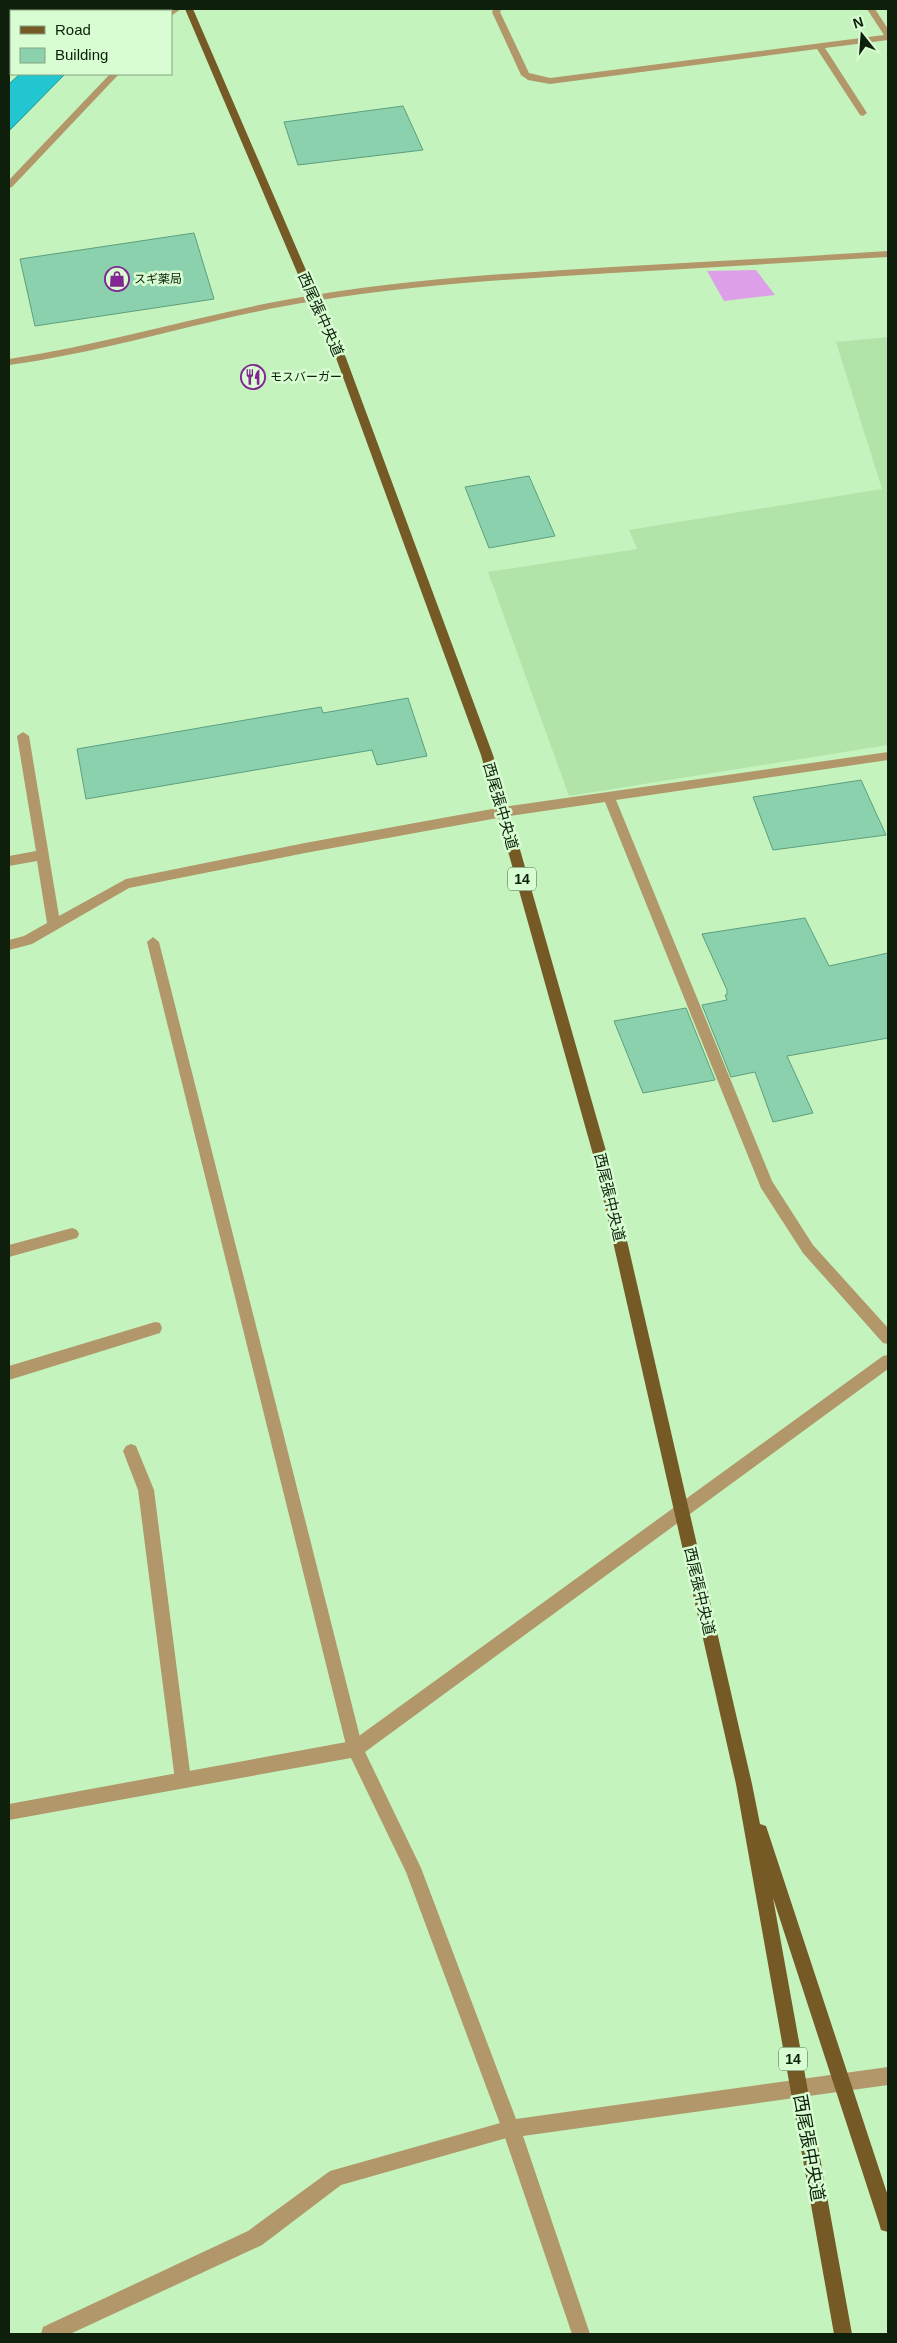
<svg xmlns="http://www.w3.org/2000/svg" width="897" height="2343" font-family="Helvetica,'Noto Sans JP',sans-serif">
<rect width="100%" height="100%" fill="#c4f3bd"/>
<polygon fill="#b2e4aa" points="888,337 888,745 569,796 488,572 637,549 629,530 882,489 836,342"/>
<polygon fill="#de9fe9" points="756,270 775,295 724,301 707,271"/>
<polygon fill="#21c6d0" stroke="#1b9495" points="20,74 65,74 9,131 9,84"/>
<g fill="#8cd1ae" stroke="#5c9f7e">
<polygon points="403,106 423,150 298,165 284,122"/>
<polygon points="194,233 214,299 35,326 20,259"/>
<polygon points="529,476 555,536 489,548 465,487"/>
<polygon points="408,698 427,756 377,765 372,750 86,799 77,749 321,707 323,713"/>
<polygon points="861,780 886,835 773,850 753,797"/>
<polygon points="805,918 829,966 888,953 888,1038 787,1056 813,1113 773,1122 755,1072 731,1077 702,1005 727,1000 725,995 727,995 727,990 702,934"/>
<polygon points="686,1008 715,1080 643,1093 614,1021"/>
</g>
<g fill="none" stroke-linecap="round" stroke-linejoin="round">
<g fill="#b19769" fill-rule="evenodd">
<polygon points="153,937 159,942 363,1749 361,1755 355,1757 349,1755 347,1749 147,942"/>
<polygon points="72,1228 77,1230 79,1234 77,1238 9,1257 9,1245"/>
<polygon points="155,1322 160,1323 162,1328 160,1333 9,1380 9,1366"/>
<polygon points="131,1444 136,1446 154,1490 191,1780 189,1786 183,1788 177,1786 175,1780 138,1490 123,1451 126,1446"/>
<polygon points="511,2120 517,2123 520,2129 517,2135 341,2185 262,2245 70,2334 41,2334 43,2327 248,2231 330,2171"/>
</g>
<g fill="#b19769" fill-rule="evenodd">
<polygon points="28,9 37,9 35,11 26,11"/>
<polygon points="172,9 181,9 171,16 171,11 169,11"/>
<polygon points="494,9 502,9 500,12 529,73 550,78 884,35 867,9 875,9 888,29 888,40 825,48 867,113 863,116 860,115 817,49 550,84 528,80 521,75 492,12"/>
<polygon points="11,26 11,34 9,35 9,27"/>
<polygon points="110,74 119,74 12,187 9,188 9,180"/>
<path d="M 888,251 L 888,257 C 796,262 704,268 612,273 C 512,279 413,285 314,301 C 211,317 112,351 9,365 L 9,359 C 112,343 212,311 314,295 C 413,279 512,273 612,267 C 704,262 796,257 888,251 Z"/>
<polygon points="23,732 29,736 59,916 126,879 305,843 503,807 888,752 888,760 616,800 772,1181 813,1245 888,1328 888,1344 883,1343 803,1253 761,1188 605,802 503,817 305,853 129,888 32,944 9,950 9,940 24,936 47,923 37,861 9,866 9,856 36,851 17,736"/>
<polygon points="888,1355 888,1369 365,1752 421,1868 516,2119 888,2067 888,2085 523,2136 590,2334 572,2334 502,2129 406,1872 351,1758 9,1820 9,1804 352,1741 883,1356"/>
</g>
<polygon fill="#765a25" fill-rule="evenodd" points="185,9 193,9 318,298 346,358 493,755 608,1158 752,1784 760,1824 766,1826 768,1832 888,2196 888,2232 881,2230 879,2223 773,1898 852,2334 834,2334 736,1784 594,1158 481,755 336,358 308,298"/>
</g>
<defs>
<symbol id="shop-ring" viewBox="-11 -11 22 22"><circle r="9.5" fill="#d8fdd2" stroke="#822692" stroke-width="1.5"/><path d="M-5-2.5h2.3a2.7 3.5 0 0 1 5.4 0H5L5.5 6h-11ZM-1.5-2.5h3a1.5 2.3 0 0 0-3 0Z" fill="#822692"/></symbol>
<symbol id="restaurant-ring" viewBox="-11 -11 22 22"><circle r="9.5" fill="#d8fdd2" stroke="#822692" stroke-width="1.5"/><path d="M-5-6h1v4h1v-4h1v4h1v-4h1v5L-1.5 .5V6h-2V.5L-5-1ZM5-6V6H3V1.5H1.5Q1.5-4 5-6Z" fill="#822692"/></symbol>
</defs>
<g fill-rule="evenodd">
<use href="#shop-ring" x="103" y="265" width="28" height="28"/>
<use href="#restaurant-ring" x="239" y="363" width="28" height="28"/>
</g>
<g text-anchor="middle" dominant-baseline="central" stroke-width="5" stroke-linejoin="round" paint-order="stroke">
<g font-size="12" fill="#0e1f0b" stroke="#d8fdd2" text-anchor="start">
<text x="134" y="279">スギ薬局</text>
<text x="270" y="377">モスバーガー</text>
</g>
<g fill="#d8fdd2" stroke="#4b6247" stroke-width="1">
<rect x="508" y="867.5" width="28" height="23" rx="4"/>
<rect x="779" y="2047.5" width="28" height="23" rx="4"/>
</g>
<g font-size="14" font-weight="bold" fill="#0e1f0b">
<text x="522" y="879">14</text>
<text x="793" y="2059">14</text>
</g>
<g font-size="15" fill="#0e1f0b" stroke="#d8fdd2">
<text transform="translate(321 314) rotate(66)">西尾張中央道</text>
<text transform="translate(501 806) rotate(74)">西尾張中央道</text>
<text transform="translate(610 1197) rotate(77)">西尾張中央道</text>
<text transform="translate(700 1591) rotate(77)">西尾張中央道</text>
</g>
<g font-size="18" fill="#0e1f0b" stroke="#d8fdd2">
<text transform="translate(809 2148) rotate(80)">西尾張中央道</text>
</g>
</g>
<rect width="897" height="2343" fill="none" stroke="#0e1f0b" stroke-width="20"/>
<rect x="10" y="10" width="162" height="65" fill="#d8fdd2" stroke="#87a482"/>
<rect x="20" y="26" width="25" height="8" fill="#765a25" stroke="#87a482"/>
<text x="55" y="35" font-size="15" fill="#0e1f0b">Road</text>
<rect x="20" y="48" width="25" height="15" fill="#8cd1ae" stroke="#87a482"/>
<text x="55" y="60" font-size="15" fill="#0e1f0b">Building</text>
<g transform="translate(862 35) rotate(343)" stroke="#d8fdd2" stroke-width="4" paint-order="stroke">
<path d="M0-4L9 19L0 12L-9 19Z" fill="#0e1f0b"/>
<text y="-8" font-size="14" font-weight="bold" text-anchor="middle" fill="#0e1f0b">N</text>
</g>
</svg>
